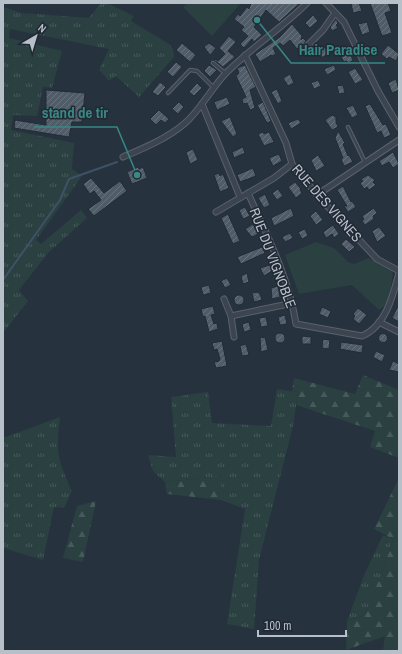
<svg xmlns="http://www.w3.org/2000/svg" width="402" height="654" font-family="'Archivo Narrow',sans-serif">
<defs>
<pattern id="grass-tufts" width="24" height="20" patternUnits="userSpaceOnUse"><rect width="24" height="20" fill="#2a4041"/><path d="M3 7l-1-3M5 7V3M7 7l1-3M15 17l-1-3M17 17v-4M19 17l1-3" fill="none" stroke="#475a5b"/></pattern>
<pattern id="forest-firs" width="22" height="20" patternUnits="userSpaceOnUse"><rect width="22" height="20" fill="#2a4041"/><path d="M5 1l3.5 6h-7zM16 11l3.5 6h-7z" fill="#475a5b"/></pattern>
<pattern id="building-hatch" width="6" height="6" patternUnits="userSpaceOnUse"><rect width="6" height="6" fill="#505d69"/><path d="M-1 1l2-2M0 6l6-6M5 7l2-2" fill="none" stroke="#67727d"/></pattern>
</defs>
<rect width="100%" height="100%" fill="#27323f"/>
<g fill="url(#grass-tufts)">
<polygon points="101,3 107,3 134,16 131,21 169,44 173,49 174,57 139,97 116,76 109,81 99,70 109,49 10,29 9,38 62,51 52,88 43,87 37,116 13,115 11,130 74,143 72,169 82,176 36,240 41,244 81,210 87,218 49,252 19,290 28,301 3,333 3,7 22,13 89,18"/>
<polygon points="277,389 298,392 293,426 259,560 254,629 227,624 245,509 221,500 221,476 165,482 153,471 148,455 176,457 171,397 208,392 212,423 271,426"/>
<path d="M 60,417 C 56,453 57,458 72,491 L 64,508 L 54,507 L 43,560 L 3,548 L 3,438 Z"/>
<path d="M 383,535 L 393,539 C 385,565 376,590 365,615 L 347,621 L 365,573 Z"/>
</g>
<g fill="url(#forest-firs)">
<polygon points="363,375 399,390 399,458 370,447 375,431 296,405 298,392 292,391 294,378 355,394"/>
<polygon points="221,476 221,500 167,494 165,482"/>
<polygon points="399,478 399,651 383,651 385,636 346,650 347,621 365,615 385,564 393,539 374,529"/>
<polygon points="96,501 83,562 63,558 77,506"/>
</g>
<g fill="#2a4041">
<polygon points="188,3 241,3 212,36 183,7"/>
<path d="M 316,242 L 334,248 L 348,262 L 354,264 L 369,258 L 393,272 C 391,285 391,304 379,310 L 352,285 L 299,294 L 285,255 Z"/>
</g>
<g fill="none" stroke-linecap="round" stroke-linejoin="round">
<polyline stroke="#3e5166" stroke-width="2" points="3,280 60,200 69,179 117,162"/>
</g>
<g fill="url(#building-hatch)" stroke="#222b36">
<polygon points="251,3 300,3 279,22 266,10 254,27 262,35 254,42 252,39 244,48 240,44 248,36 241,30 244,27 234,19 238,14 240,16 247,7 249,9"/>
<polygon points="351,3 359,3 362,11 353,13"/>
<polygon points="370,3 388,3 391,11 385,13 392,33 382,36"/>
<polygon points="313,15 318,21 310,28 305,23"/>
<polygon points="336,19 338,23 336,25 338,28 332,31 330,27"/>
<polygon points="367,22 370,32 362,35 358,24"/>
<polygon points="292,24 302,36 301,40 303,38 306,41 303,45 297,49 290,40 283,46 280,43 273,48 276,54 272,56 271,55 260,62 255,54 280,37"/>
<polygon points="229,36 236,42 228,51 235,57 223,67 214,60 215,59 218,61 225,54 219,48"/>
<polygon points="182,43 196,55 190,62 176,50"/>
<polygon points="209,43 216,48 210,55 204,47"/>
<polygon points="323,45 329,54 323,57 321,57 317,47"/>
<polygon points="388,45 399,54 396,61 389,57 387,59 381,54"/>
<polygon points="350,52 353,61 348,63 347,61 344,62 341,57"/>
<polygon points="176,62 182,67 173,77 167,72"/>
<polygon points="209,65 217,70 210,77 204,71"/>
<polygon points="245,65 256,87 250,90 255,108 250,110 247,103 243,104 242,99 246,97 236,76 239,73 237,68"/>
<polygon points="334,65 336,70 327,75 324,69"/>
<polygon points="355,68 363,80 355,84 348,72"/>
<polygon points="290,74 294,83 288,86 283,78"/>
<polygon points="396,79 399,90 392,93 388,83"/>
<polygon points="318,80 321,86 314,89 311,83"/>
<polygon points="160,82 166,87 158,96 152,92"/>
<polygon points="197,83 202,88 194,96 189,92"/>
<polygon points="343,85 345,93 339,94 337,86"/>
<polygon points="277,89 282,101 278,104 271,92"/>
<polygon points="46,90 85,93 82,122 72,122 69,137 14,128 15,120 46,125"/>
<polygon points="227,97 230,104 217,110 214,102"/>
<polygon points="179,102 184,107 178,114 172,109"/>
<polygon points="263,102 271,121 267,123 257,105"/>
<polygon points="370,104 383,125 386,124 391,135 384,138 381,131 377,133 365,106"/>
<polygon points="353,105 358,115 352,118 346,108"/>
<polygon points="159,110 169,119 165,123 161,120 156,125 150,119"/>
<polygon points="332,115 336,117 336,122 338,127 332,130 325,120"/>
<polygon points="230,117 237,134 233,137 221,121"/>
<polygon points="298,119 301,123 291,129 288,123"/>
<polygon points="338,131 345,143 343,144 348,156 349,155 353,162 344,166 341,159 343,158 335,138"/>
<polygon points="263,132 264,134 269,132 274,142 264,146 258,134"/>
<polygon points="243,147 245,153 234,158 232,152"/>
<polygon points="193,149 198,160 190,164 186,152"/>
<polygon points="393,152 399,164 393,168 389,162 382,166 379,161"/>
<polygon points="279,154 282,161 273,166 269,158"/>
<polygon points="318,155 325,166 316,171 311,160"/>
<polygon points="138,167 139,169 143,167 147,178 132,184 127,172"/>
<polygon points="253,168 256,176 240,182 237,175"/>
<polygon points="219,173 220,176 223,174 229,188 220,192 214,175"/>
<polygon points="368,175 375,180 373,182 376,185 369,190 367,187 364,189 360,183 363,181 361,179"/>
<polygon points="91,178 104,193 120,181 127,191 94,216 88,209 101,200 94,191 90,194 83,184"/>
<polygon points="295,182 301,189 300,190 302,193 296,198 288,187"/>
<polygon points="343,186 351,202 352,201 356,207 348,212 344,206 347,206 337,190"/>
<polygon points="278,189 283,196 277,200 272,193"/>
<polygon points="265,194 270,205 264,208 258,198"/>
<polygon points="245,207 250,216 243,219 239,210"/>
<polygon points="291,208 294,216 274,226 271,218"/>
<polygon points="374,208 377,213 373,216 374,219 365,225 362,221 364,219 362,216"/>
<polygon points="316,211 323,220 316,225 310,216"/>
<polygon points="228,214 240,241 233,244 221,218"/>
<polygon points="253,224 258,234 252,237 245,229"/>
<polygon points="333,225 339,234 334,238 332,234 326,238 323,232"/>
<polygon points="379,227 386,236 377,242 372,231"/>
<polygon points="305,229 308,236 302,239 298,232"/>
<polygon points="290,233 293,238 285,242 282,237"/>
<polygon points="346,239 355,247 349,252 341,244"/>
<polygon points="262,247 265,253 241,264 237,257"/>
<polygon points="270,265 272,271 264,276 260,268"/>
<polygon points="247,273 249,282 243,284 241,276"/>
<polygon points="227,278 231,285 225,288 221,281"/>
<polygon points="209,285 211,293 203,295 201,287"/>
<polygon points="278,286 280,297 272,299 271,288"/>
<polygon points="257,292 260,294 262,300 254,302 252,293"/>
<circle cx="239" cy="300" r="5"/>
<polygon points="399,304 399,322 392,318"/>
<polygon points="213,306 215,314 211,315 214,324 217,323 218,329 209,332 205,316 203,317 201,309"/>
<polygon points="322,307 331,311 328,318 319,314"/>
<polygon points="358,308 367,315 359,324 353,319 355,316 353,314"/>
<polygon points="285,315 287,324 280,325 278,317"/>
<polygon points="266,317 268,326 261,327 259,318"/>
<polygon points="249,322 251,330 244,332 242,324"/>
<circle cx="280" cy="338" r="5"/>
<circle cx="383" cy="338" r="4.5"/>
<polygon points="302,336 311,337 311,344 302,344"/>
<polygon points="265,337 268,350 261,352 260,338"/>
<polygon points="323,339 330,340 329,349 322,348"/>
<polygon points="222,341 227,366 216,368 214,362 219,361 220,359 217,349 214,350 212,343"/>
<polygon points="341,342 363,345 362,353 340,349"/>
<polygon points="246,344 249,355 242,356 240,346"/>
<polygon points="376,351 385,355 382,362 373,357"/>
<polygon points="393,361 399,364 399,372 389,370"/>
</g>
<g fill="none" stroke-linecap="round" stroke-linejoin="round">
<defs>
<g id="lane">
<polyline points="213,63 225,73"/>
<polyline points="168,93 190,70 197,71 213,87"/>
<polyline points="348,127 365,162"/>
</g>
<g id="street">
<polyline points="326,3 344,22 378,91 399,127"/>
<polyline points="307,46 323,30 335,13"/>
<polyline points="245,55 286,143 292,164 317,195 377,259 399,271"/>
<polyline points="202,104 240,197"/>
<path d="M 123,157 C 144,148 166,139 184,124 C 201,110 211,88 227,72 C 252,47 282,28 307,3"/>
<path d="M 248,193 C 267,235 289,278 296,324 L 362,336 C 386,326 393,295 399,273"/>
<polyline points="317,195 399,140"/>
<polyline points="216,212 274,178 292,164"/>
<polyline points="224,299 231,316 293,303"/>
<polyline points="231,316 234,337"/>
<polyline points="379,322 399,332"/>
</g>
</defs>
<use href="#lane" stroke="#59626c" stroke-width="4.5"/>
<use href="#street" stroke="#59626c" stroke-width="7"/>
<use href="#lane" stroke="#3b444f" stroke-width="2.5"/>
<use href="#street" stroke="#3b444f" stroke-width="5"/>
</g>
<g text-anchor="middle" dominant-baseline="central" stroke-width="3" stroke-linejoin="round" paint-order="stroke">
<g font-size="14" fill="#b7bfc9" stroke="#202934">
<text transform="translate(327 203) rotate(49)">RUE DES VIGNES</text>
<text transform="translate(273 258) rotate(69)">RUE DU VIGNOBLE</text>
</g>
</g>
<path fill="none" stroke="#398885" stroke-width="1.5" d="M257 20L291 63H385M137 175L117 127H34"/>
<g fill="#398885" stroke="#202934" stroke-width="1.5">
<circle cx="257" cy="20" r="4"/>
<circle cx="137" cy="175" r="4"/>
</g>
<g font-size="15" text-anchor="middle" font-weight="bold" fill="#398885" stroke="#202934" stroke-width="3" stroke-linejoin="round" paint-order="stroke">
<text x="338" y="55">Hair Paradise</text>
<text x="75" y="118">stand de tir</text>
</g>
<rect width="402" height="654" fill="none" stroke="#b7bfc9" stroke-width="8"/>
<g transform="translate(36 36) rotate(38)" stroke="#202934" stroke-width="3" paint-order="stroke">
<path d="M0-3L7 15L0 10L-7 15Z" fill="#b7bfc9"/>
<text y="-6" font-size="11" font-weight="bold" text-anchor="middle" fill="#b7bfc9">N</text>
</g>
<path d="M258 630v6h88v-6" fill="none" stroke="#b7bfc9" stroke-width="2"/>
<text x="264" y="630" font-size="12" fill="#b7bfc9" stroke="#202934" stroke-width="3" paint-order="stroke">100 m</text>
</svg>
